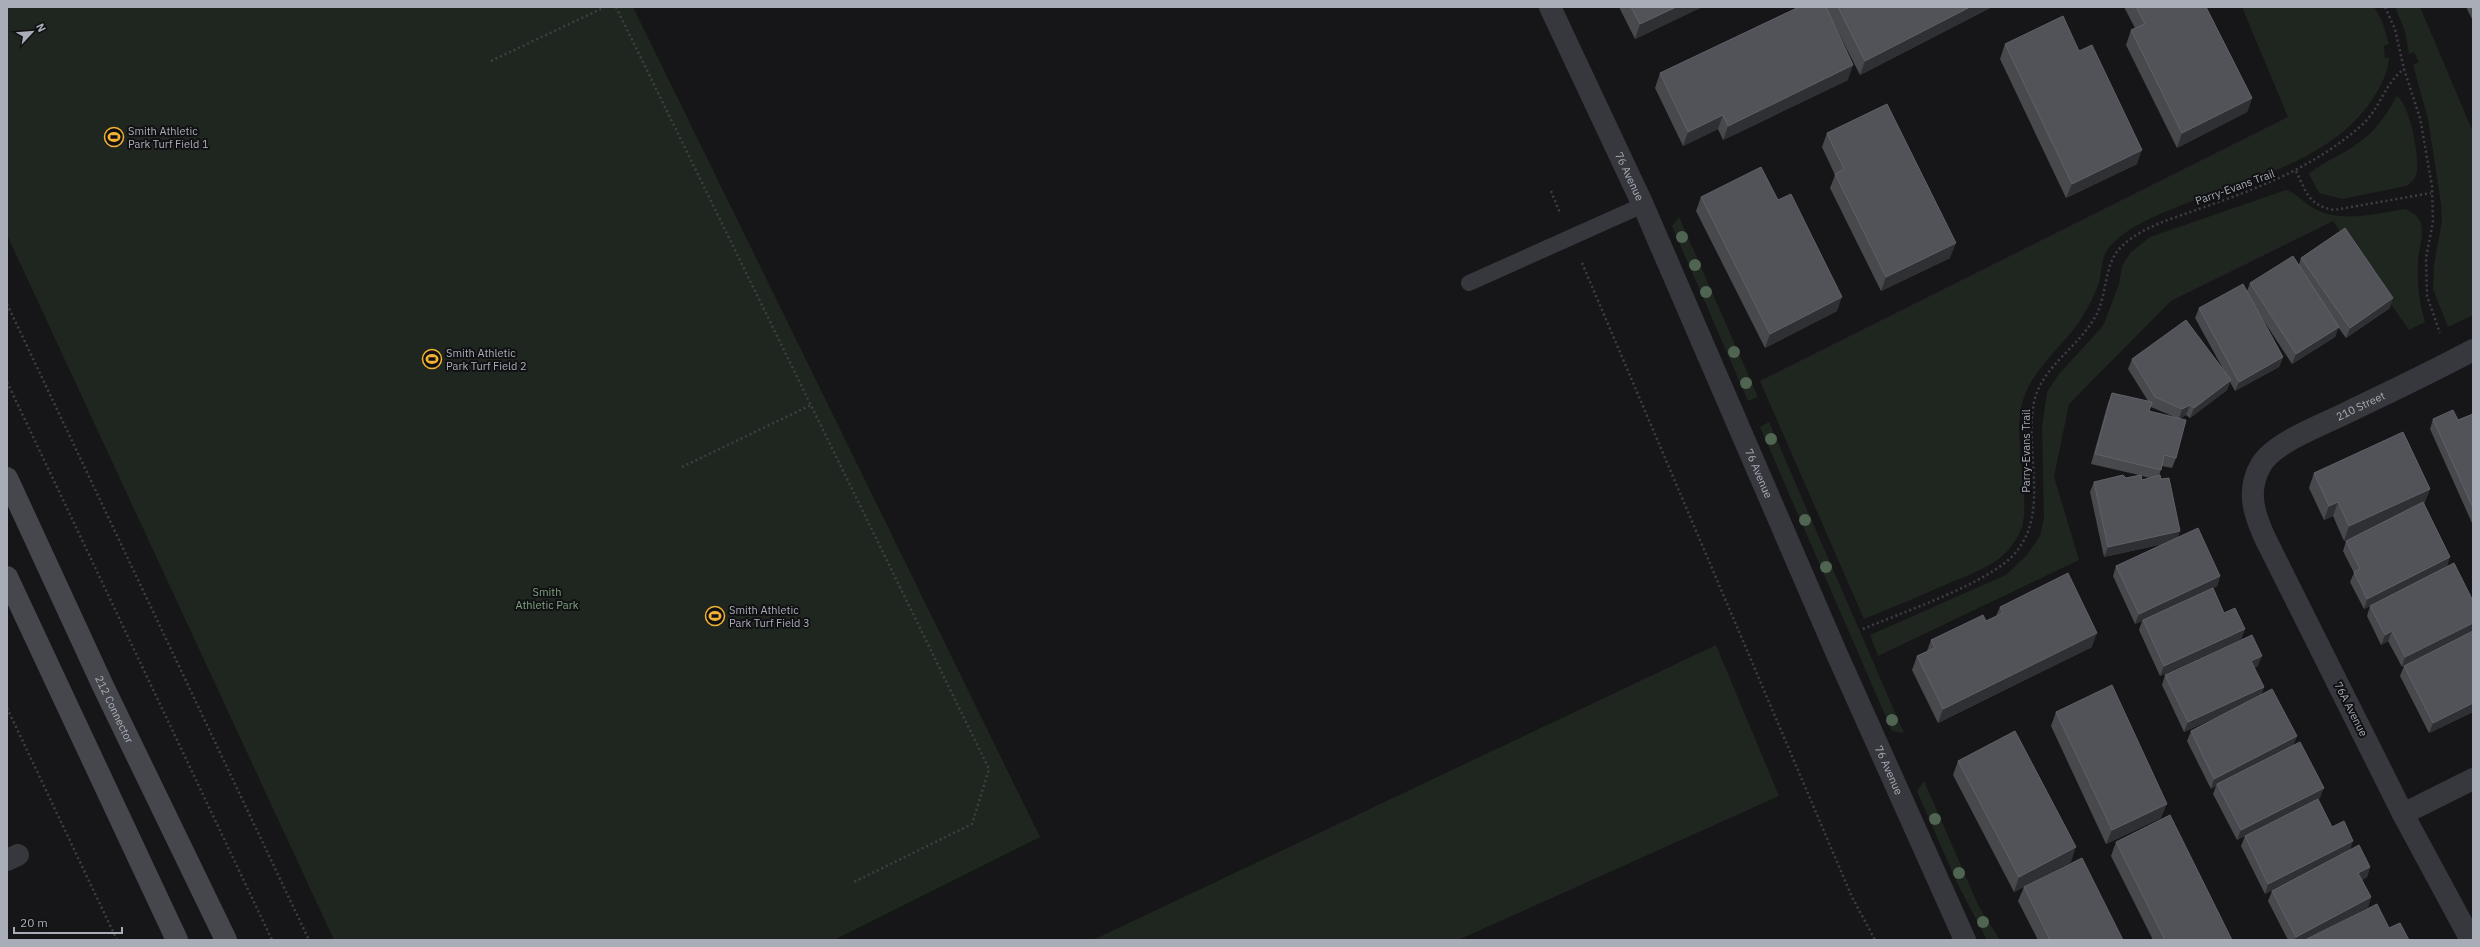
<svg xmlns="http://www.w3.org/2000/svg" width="2480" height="947" font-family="'IBM Plex Sans',sans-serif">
<rect width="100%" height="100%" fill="#161618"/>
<g fill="#1e261f">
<polygon points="7,7 633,7 1040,837 834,940 334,940 7,235"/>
<path d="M 2242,7 L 2374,7 L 2382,21 L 2389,44 L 2384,46 L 2385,58 L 2389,57 C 2389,72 2380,87 2372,100 C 2330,162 2247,179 2182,205 C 2157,215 2131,225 2112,244 C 2100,256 2103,268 2099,283 C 2095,294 2090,304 2084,314 C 2068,342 2039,362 2026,392 C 2014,419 2021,452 2023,480 C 2024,496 2026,512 2022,527 C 2018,538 2009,551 2000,558 C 1987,568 1969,575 1954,581 C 1924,594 1894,607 1864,619 L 1760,381 L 2288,117 Z"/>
<polygon points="2395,7 2420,7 2473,132 2473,315 2448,327 2433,289 2434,265 2442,221 2441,204 2428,119 2413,65 2419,62 2414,52 2409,54 2405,31"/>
<path d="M 2397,96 C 2410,105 2419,155 2417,171 C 2416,178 2412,182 2406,186 L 2342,199 L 2319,193 L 2309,174 C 2324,161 2342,155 2357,144 C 2375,132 2387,114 2397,96 Z"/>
<path d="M 2286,190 C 2299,194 2305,205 2317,210 C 2344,223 2377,213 2406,209 C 2411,212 2417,215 2420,221 C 2425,233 2419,248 2418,261 C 2417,283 2419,301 2425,322 L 2409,330 L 2333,221 L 2171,301 L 2069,404 L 2054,477 L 2079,560 L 1878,656 L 1870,635 L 2006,575 L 2026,556 L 2040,536 L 2044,518 L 2042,427 L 2047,392 L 2059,374 L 2103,326 L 2119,284 L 2122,266 L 2130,253 L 2150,237 Z"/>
<polygon points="1679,217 1758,397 1748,401 1672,226"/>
<polygon points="1769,422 1904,733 1892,731 1760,427"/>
<polygon points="1716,645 1779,796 1458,940 1093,940"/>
<polygon points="1924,781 1979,907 2000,940 1987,940 1957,883 1917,791"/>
</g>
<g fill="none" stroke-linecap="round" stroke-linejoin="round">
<g stroke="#3d3f44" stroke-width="2.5" stroke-dasharray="2 3" stroke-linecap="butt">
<polyline points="616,7 989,769 972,824 852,883"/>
<polyline points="2385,7 2395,29 2404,69 2420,118 2432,186 2433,222 2426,258 2427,296 2440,333"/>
<polyline points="491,61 605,7"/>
<path d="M 2296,171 C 2307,193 2308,205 2334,210 L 2431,193"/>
<polyline points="1551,191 1560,213"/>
<polyline points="1582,263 1852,897 1875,940"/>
<polyline points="7,304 309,940"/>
<polyline points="7,382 272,940"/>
<polyline points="682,467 811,405"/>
<path d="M 1863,629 C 1900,613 1993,582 2016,552 C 2050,511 2024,451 2034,402 C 2042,366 2078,348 2095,317 C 2108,295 2103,265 2121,247 C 2133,235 2150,227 2165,221 C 2237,195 2305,176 2363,124 C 2380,108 2385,83 2404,69"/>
<polyline points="7,708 117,940"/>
</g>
<polyline stroke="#37383d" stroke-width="16" points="1469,283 1643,205"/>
<g stroke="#37383d" stroke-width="22">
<polyline points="2403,814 2473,779"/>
<polyline points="7,860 18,855"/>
<path id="s1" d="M 2471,940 L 2403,814 L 2266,540 C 2254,515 2246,490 2261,465 C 2274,442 2325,424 2348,412 C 2390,392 2432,372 2473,350"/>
</g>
<path stroke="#37383d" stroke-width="22" id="s2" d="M 1550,7 L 1643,205 L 1836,652 L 1965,940"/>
<g stroke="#45474d" stroke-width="22">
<path id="s3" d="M 7,478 L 103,686 L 226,940"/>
<polyline points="7,577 177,940"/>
</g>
</g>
<g fill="#506452">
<circle cx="1682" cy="237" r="6"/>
<circle cx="1695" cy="265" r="6"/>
<circle cx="1706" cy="292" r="6"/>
<circle cx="1734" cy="352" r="6"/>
<circle cx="1746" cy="383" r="6"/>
<circle cx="1771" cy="439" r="6"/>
<circle cx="1805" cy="520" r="6"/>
<circle cx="1826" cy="567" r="6"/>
<circle cx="1892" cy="720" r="6"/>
<circle cx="1935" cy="819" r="6"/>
<circle cx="1959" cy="873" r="6"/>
<circle cx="1983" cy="922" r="6"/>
</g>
<g fill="#47494d" fill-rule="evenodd">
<polygon points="1619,7 1700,7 1700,8 1635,39"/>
<polygon points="1799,7 1992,7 1860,75 1833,22 1848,80 1723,140 1718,129 1683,146 1655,88 1660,73"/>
<polygon points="2124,7 2206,7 2252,98 2247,112 2177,148 2126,45 2131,30 2135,28"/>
<polygon points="2466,7 2473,7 2473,21"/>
<polygon points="2005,44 2079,51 2137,164 2066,198 2000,59"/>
<polygon points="1827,133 1950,258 1881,291 1830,188 1835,175 1822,147"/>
<polygon points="1701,197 1778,200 1837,311 1765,348 1696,211"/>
<path d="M 2301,258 L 2390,308 L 2346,338 L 2338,327 L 2335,337 L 2292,364 L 2260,315 L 2283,357 L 2279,367 L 2235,391 L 2230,382 L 2227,390 L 2190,418 L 2186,415 L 2179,419 L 2176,458 L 2172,468 L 2162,466 L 2159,476 L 2161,479 L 2178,537 L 2220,576 L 2217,586 L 2213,588 L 2224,613 L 2245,629 L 2241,639 L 2160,676 L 2139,630 L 2142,621 L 2135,624 L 2113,576 L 2116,566 L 2163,544 L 2104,557 L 2090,492 L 2094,482 L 2126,478 L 2139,475 L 2091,464 L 2108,403 L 2112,393 L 2148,401 L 2128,369 L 2132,359 L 2222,367 L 2195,318 L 2199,308 L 2247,291 L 2250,283 L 2299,264 ZM 2151,406 L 2151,407 L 2177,418 L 2149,411 ZM 2142,476 L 2150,478 L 2142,480 Z"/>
<polygon points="2473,414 2473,523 2472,523 2430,429 2433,419 2458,420"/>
<polygon points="2314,473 2430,489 2424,504 2450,557 2402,667 2388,641 2381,645 2367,616 2370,606 2419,581 2364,609 2350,582 2354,573 2343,551 2346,541 2383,523 2344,541 2333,516 2324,520 2309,488"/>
<polygon points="2000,607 2092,647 1938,723 1912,670 1917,656 1927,651 1931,640 1986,621 1996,616"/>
<polygon points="2473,631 2473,712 2429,733 2400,676 2404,666"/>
<polygon points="2258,666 2254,668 2264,687 2261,695 2297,736 2293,745 2320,798 2237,840 2213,794 2216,786 2211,789 2187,741 2191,731 2230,711 2184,732 2162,685 2165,675"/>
<polygon points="2056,712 2161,818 2106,844 2051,726"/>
<polygon points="1958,761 2071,862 2014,892 1953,775"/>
<polygon points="2332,827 2350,849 2370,867 2367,877 2362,880 2371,897 2368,907 2313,936 2389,928 2409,940 2288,940 2268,901 2272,891 2309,871 2265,894 2241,846 2245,836"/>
<polygon points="2116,842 2232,940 2153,940 2111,856"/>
<polygon points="2024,887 2123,940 2038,940 2018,901"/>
</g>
<g fill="#2f3033">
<polygon points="1676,7 1700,7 1700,8 1635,39 1640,24"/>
<polygon points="1970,7 1992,7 1860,75 1865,61"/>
<polygon points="1853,65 1848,80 1723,140 1728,126"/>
<polygon points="2252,98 2247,112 2177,148 2182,133"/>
<polygon points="1723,115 1718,129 1683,146 1688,132"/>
<polygon points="2142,150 2137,164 2066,198 2072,184"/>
<polygon points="1956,243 1950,258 1881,291 1886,277"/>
<polygon points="1842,297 1837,311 1765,348 1770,334"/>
<polygon points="2393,298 2390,308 2346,338 2350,328"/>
<polygon points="2339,327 2335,337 2292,364 2296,354"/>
<polygon points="2283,357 2279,367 2235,391 2239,382"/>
<polygon points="2231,380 2227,390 2190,418 2194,408"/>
<polygon points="2190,405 2186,415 2179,419 2182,409"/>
<polygon points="2430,489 2424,504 2344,541 2349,526"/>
<polygon points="2338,502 2333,516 2324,520 2329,506"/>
<polygon points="2180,531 2177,541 2104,557 2108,547"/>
<polygon points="2450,557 2447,567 2364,609 2367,599"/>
<polygon points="2220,576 2217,586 2135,624 2139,614"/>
<polygon points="2473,623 2473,631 2402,667 2405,657"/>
<polygon points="2245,629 2241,639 2160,676 2164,666"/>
<polygon points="2392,631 2388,641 2381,645 2385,635"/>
<polygon points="2097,633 2092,647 1938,723 1943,709"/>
<polygon points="2262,656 2258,666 2247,671 2251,661"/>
<polygon points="2264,687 2260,697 2184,732 2188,722"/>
<polygon points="2473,703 2473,712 2429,733 2433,723"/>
<polygon points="2297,736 2293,746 2217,784 2216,786 2211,789 2214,779"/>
<polygon points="2324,788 2320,798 2237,840 2241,830"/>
<polygon points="2167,804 2161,818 2106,844 2112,830"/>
<polygon points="2353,841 2350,851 2265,894 2268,884"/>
<polygon points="2076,847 2071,862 2014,892 2019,877"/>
<polygon points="2370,867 2367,877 2355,883 2358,873"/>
<polygon points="2371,897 2368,907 2306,940 2295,940 2296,937"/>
</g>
<g fill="#525359" stroke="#5f6168">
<polygon points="1631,7 1676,7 1640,24"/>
<polygon points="1799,7 1826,7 1853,65 1728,126 1723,115 1688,132 1660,73"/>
<polygon points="1838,7 1970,7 1865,61"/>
<polygon points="2136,7 2206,7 2252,98 2182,133 2131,30 2145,24"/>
<polygon points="2063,16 2079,51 2092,45 2142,150 2072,184 2005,44"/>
<polygon points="1887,104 1956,243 1886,277 1835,174 1844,169 1827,133"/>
<polygon points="1761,167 1778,200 1791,194 1842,297 1770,334 1701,197"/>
<polygon points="2345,228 2393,298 2350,328 2301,258"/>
<polygon points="2293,256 2339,327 2296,354 2250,283"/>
<polygon points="2243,284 2283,357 2239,382 2199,308"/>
<polygon points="2186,320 2231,380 2194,408 2190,405 2182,409 2155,397 2132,359"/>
<polygon points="2112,393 2152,402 2149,411 2186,420 2176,458 2164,455 2161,470 2095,454"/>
<polygon points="2453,410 2458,420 2473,414 2473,508 2433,419"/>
<polygon points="2403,432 2430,489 2349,526 2338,502 2329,506 2314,473"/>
<polygon points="2123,475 2126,478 2141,475 2142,480 2160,475 2161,479 2169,478 2180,531 2108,547 2094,482"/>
<polygon points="2423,502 2450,557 2367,599 2354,572 2360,569 2346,541"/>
<polygon points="2198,528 2220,576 2139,614 2116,566"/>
<polygon points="2454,563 2473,601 2473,623 2405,657 2392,631 2385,635 2370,606"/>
<polygon points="2068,573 2097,633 1943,709 1917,656 1935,648 1931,640 1983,615 1986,621 2003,613 2000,607"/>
<polygon points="2213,588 2224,613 2235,608 2245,629 2164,666 2143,620"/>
<polygon points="2473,631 2473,703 2433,723 2404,666"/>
<polygon points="2252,635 2262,656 2251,661 2264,687 2188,722 2165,675"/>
<polygon points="2112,685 2167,804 2112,830 2056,712"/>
<polygon points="2272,689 2297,736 2214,779 2191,731"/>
<polygon points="2015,731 2076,847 2019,877 1958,761"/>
<polygon points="2300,742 2324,788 2241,830 2217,784"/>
<polygon points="2318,799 2332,827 2344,821 2353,841 2268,884 2245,836"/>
<polygon points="2170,815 2232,940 2165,940 2116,842"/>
<polygon points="2359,845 2370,867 2358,873 2371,897 2296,937 2272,891"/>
<polygon points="2082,858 2123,940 2050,940 2024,887"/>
<polygon points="2377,904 2389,928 2400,923 2409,940 2305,940"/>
</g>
<defs>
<symbol id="stadium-ring" viewBox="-11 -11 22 22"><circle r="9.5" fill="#111113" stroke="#f2b134" stroke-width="1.5"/><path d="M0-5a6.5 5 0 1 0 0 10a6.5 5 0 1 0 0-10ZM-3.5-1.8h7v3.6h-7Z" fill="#f2b134"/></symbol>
</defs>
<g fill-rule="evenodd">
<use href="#stadium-ring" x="103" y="126" width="22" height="22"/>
<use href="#stadium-ring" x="421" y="348" width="22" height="22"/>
<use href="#stadium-ring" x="704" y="605" width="22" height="22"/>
</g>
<g text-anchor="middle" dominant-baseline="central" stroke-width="4" stroke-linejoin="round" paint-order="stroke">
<g font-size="11" fill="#a8adb8" stroke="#111113" text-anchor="start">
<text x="128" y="131">Smith Athletic<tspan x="128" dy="13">Park Turf Field 1</tspan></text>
<text x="446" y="353">Smith Athletic<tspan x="446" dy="13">Park Turf Field 2</tspan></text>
<text x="729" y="610">Smith Athletic<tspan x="729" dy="13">Park Turf Field 3</tspan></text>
</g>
<g font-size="11" fill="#a8adb8" stroke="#111113">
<text stroke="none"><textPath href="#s2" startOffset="187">76 Avenue</textPath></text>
<text transform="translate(2235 187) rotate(-20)">Parry-Evans Trail</text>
<text stroke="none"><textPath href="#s1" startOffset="645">210 Street</textPath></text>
<text transform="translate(2026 451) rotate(-90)">Parry-Evans Trail</text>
<text stroke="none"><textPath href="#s2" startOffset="511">76 Avenue</textPath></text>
<text transform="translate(2351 709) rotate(63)">76A Avenue</text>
<text stroke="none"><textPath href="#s3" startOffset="255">212 Connector</textPath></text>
<text stroke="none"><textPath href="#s2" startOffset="835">76 Avenue</textPath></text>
</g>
<g font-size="11" fill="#7fa381" stroke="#111113">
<text x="547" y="592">Smith<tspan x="547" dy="13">Athletic Park</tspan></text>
</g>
</g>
<rect width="2480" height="947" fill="none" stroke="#a8adb8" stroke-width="16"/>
<g transform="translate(32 32) rotate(64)" stroke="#111113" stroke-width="3" paint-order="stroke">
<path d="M0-3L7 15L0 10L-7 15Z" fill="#a8adb8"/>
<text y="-6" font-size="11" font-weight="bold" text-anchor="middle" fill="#a8adb8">N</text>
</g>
<path d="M14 927v6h108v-6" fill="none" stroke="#a8adb8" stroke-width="2"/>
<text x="20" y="927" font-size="12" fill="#a8adb8" stroke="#111113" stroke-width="3" paint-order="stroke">20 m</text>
</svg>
